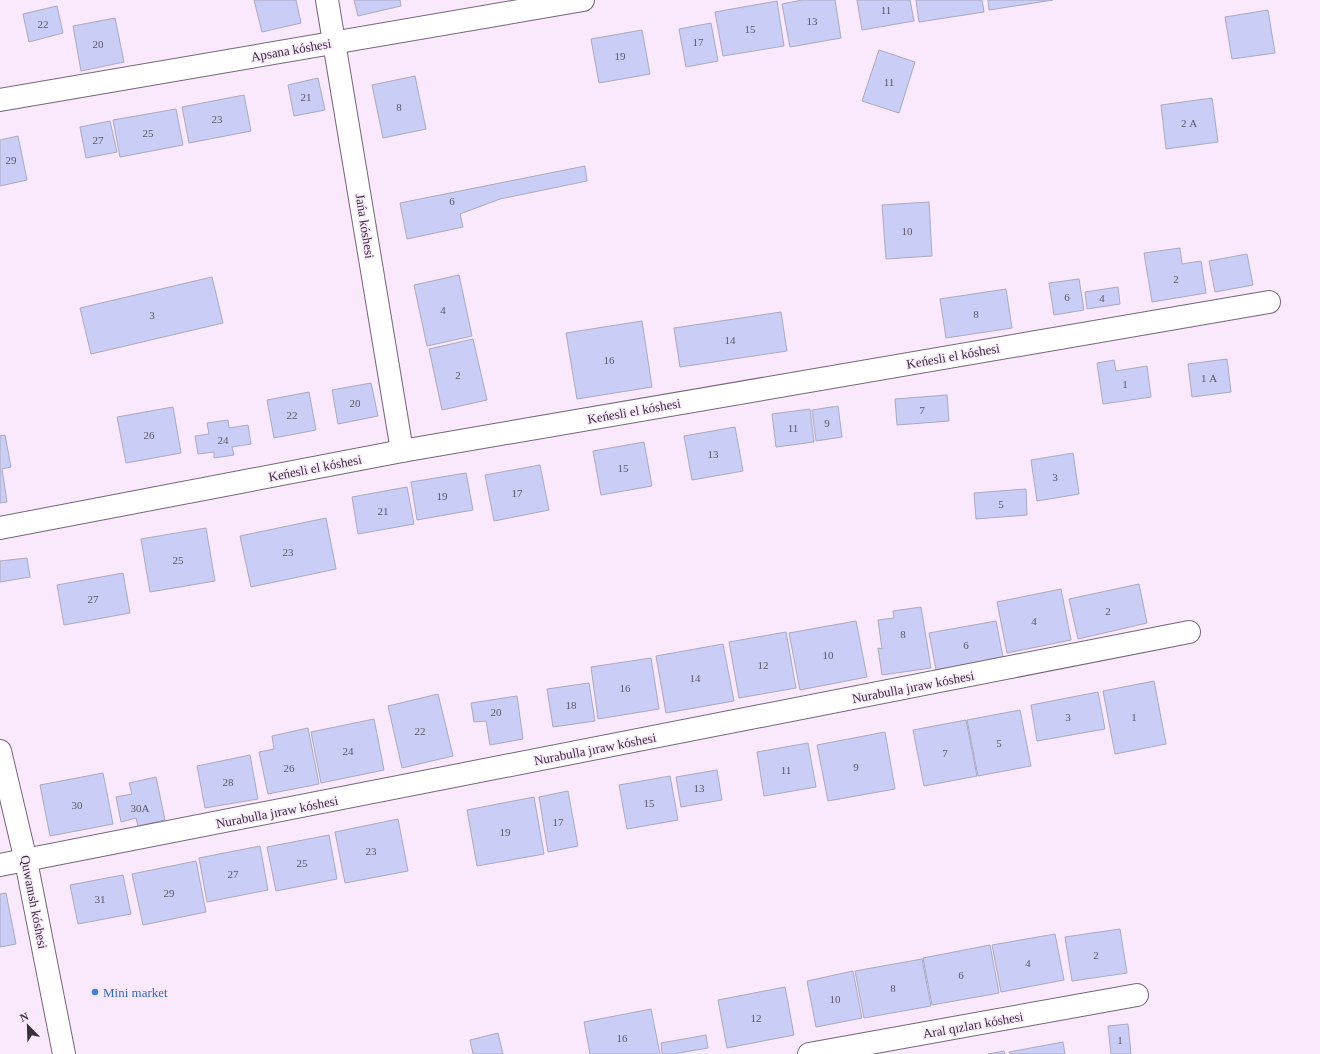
<svg xmlns="http://www.w3.org/2000/svg" width="1320" height="1054" font-family="'Times New Roman',serif">
<rect width="100%" height="100%" fill="#fae8fd"/>
<g fill="#cacdf6" stroke="#a9aac2">
<polygon points="254,0 296,0 301,23 262,32"/>
<polygon points="354,0 400,0 401,6 358,16"/>
<polygon points="802,0 835,0 841,38 790,47 782,4"/>
<polygon points="857,0 910,0 914,21 862,30"/>
<polygon points="916,0 982,0 984,12 919,22"/>
<polygon points="988,0 1053,0 989,10"/>
<polygon points="777,1 784,46 723,56 715,12"/>
<polygon points="57,6 63,33 29,42 23,14"/>
<polygon points="1268,10 1275,53 1232,59 1225,17"/>
<polygon points="115,18 124,62 81,71 73,26"/>
<polygon points="711,23 718,61 686,67 679,29"/>
<polygon points="642,30 650,74 599,83 591,39"/>
<polygon points="879,50 915,62 899,113 862,101"/>
<polygon points="415,76 426,129 383,138 372,85"/>
<polygon points="318,78 325,110 294,116 288,85"/>
<polygon points="244,95 251,131 189,143 182,107"/>
<polygon points="1212,98 1218,142 1166,149 1161,105"/>
<polygon points="176,109 183,145 120,157 113,120"/>
<polygon points="110,121 117,152 86,158 80,127"/>
<polygon points="18,136 27,180 0,186 0,140"/>
<polygon points="585,166 587,181 500,199 460,214 463,227 407,239 400,203"/>
<polygon points="929,202 932,256 886,259 882,205"/>
<polygon points="1180,248 1182,264 1201,261 1206,293 1152,302 1144,253"/>
<polygon points="1247,254 1253,285 1215,292 1209,261"/>
<polygon points="459,275 472,336 427,346 414,285"/>
<polygon points="212,277 223,323 91,354 80,308"/>
<polygon points="1079,279 1084,310 1054,315 1049,283"/>
<polygon points="1118,287 1120,304 1087,309 1085,292"/>
<polygon points="1006,289 1012,328 946,338 940,299"/>
<polygon points="781,312 787,351 680,367 674,328"/>
<polygon points="642,321 652,387 577,399 566,333"/>
<polygon points="473,339 487,400 442,410 429,349"/>
<polygon points="1227,359 1231,392 1192,397 1188,364"/>
<polygon points="1114,360 1116,371 1147,366 1151,397 1103,404 1097,363"/>
<polygon points="371,383 378,416 338,424 332,390"/>
<polygon points="309,392 316,430 274,438 267,400"/>
<polygon points="947,395 949,421 897,425 895,399"/>
<polygon points="838,406 842,437 816,441 812,410"/>
<polygon points="173,407 181,453 126,463 117,417"/>
<polygon points="810,409 814,442 776,447 772,414"/>
<polygon points="228,420 229,428 248,425 251,444 232,447 234,455 214,458 214,452 198,454 195,436 209,434 207,423"/>
<polygon points="735,427 743,471 692,480 684,436"/>
<polygon points="5,435 11,467 2,469 7,502 0,503 0,436"/>
<polygon points="644,442 652,486 601,495 593,451"/>
<polygon points="1073,453 1079,494 1037,501 1031,460"/>
<polygon points="540,465 549,510 494,521 485,475"/>
<polygon points="466,473 473,510 417,520 411,482"/>
<polygon points="407,487 414,524 358,534 352,497"/>
<polygon points="1026,489 1027,515 976,519 974,493"/>
<polygon points="326,518 336,569 251,587 240,536"/>
<polygon points="206,528 215,581 150,592 141,539"/>
<polygon points="27,558 30,577 0,582 0,561"/>
<polygon points="123,573 130,613 64,625 57,585"/>
<polygon points="1139,584 1147,623 1078,639 1069,599"/>
<polygon points="1061,589 1071,640 1007,653 997,602"/>
<polygon points="921,607 931,668 882,675 878,648 882,649 878,620 894,618 893,611"/>
<polygon points="856,621 867,677 800,690 789,633"/>
<polygon points="996,621 1003,657 936,670 929,633"/>
<polygon points="786,632 796,688 739,698 729,642"/>
<polygon points="723,644 734,701 666,713 656,656"/>
<polygon points="651,658 659,709 598,719 591,667"/>
<polygon points="1154,681 1166,744 1115,754 1103,691"/>
<polygon points="589,683 595,721 553,727 547,689"/>
<polygon points="1098,692 1105,729 1037,741 1031,705"/>
<polygon points="438,694 453,756 402,768 388,706"/>
<polygon points="517,696 523,739 490,745 486,721 474,722 471,703"/>
<polygon points="1020,710 1031,766 978,776 967,720"/>
<polygon points="374,719 384,770 321,783 311,732"/>
<polygon points="966,720 977,776 924,786 913,730"/>
<polygon points="308,728 319,784 268,794 259,752 274,749 272,736"/>
<polygon points="885,732 895,789 828,801 817,745"/>
<polygon points="808,743 816,787 764,796 757,752"/>
<polygon points="250,755 258,799 205,808 197,766"/>
<polygon points="717,770 722,800 681,807 676,777"/>
<polygon points="103,773 113,824 50,836 40,785"/>
<polygon points="670,776 678,820 627,829 619,785"/>
<polygon points="156,777 165,820 138,826 136,818 121,822 116,797 132,794 129,783"/>
<polygon points="568,791 578,846 548,852 539,797"/>
<polygon points="534,797 544,854 477,866 467,810"/>
<polygon points="398,819 408,871 345,883 335,832"/>
<polygon points="329,835 337,879 276,891 267,847"/>
<polygon points="260,846 268,890 207,902 199,858"/>
<polygon points="196,861 206,912 143,925 132,874"/>
<polygon points="123,875 131,914 78,924 70,885"/>
<polygon points="6,893 16,944 0,947 0,894"/>
<polygon points="1120,929 1127,973 1072,981 1065,937"/>
<polygon points="1055,934 1064,980 1001,992 992,945"/>
<polygon points="990,945 999,993 932,1005 923,958"/>
<polygon points="922,959 931,1006 864,1018 855,971"/>
<polygon points="853,971 862,1018 816,1027 807,981"/>
<polygon points="785,987 794,1035 727,1048 718,1000"/>
<polygon points="651,1009 660,1054 590,1054 584,1022"/>
<polygon points="1128,1024 1131,1054 1111,1054 1108,1026"/>
<polygon points="498,1033 503,1054 473,1054 470,1040"/>
<polygon points="706,1035 708,1048 673,1054 662,1054 661,1043"/>
<polygon points="1063,1042 1065,1054 1010,1054 1009,1052"/>
<polygon points="1004,1051 1005,1054 988,1054"/>
</g>
<g fill="none" stroke-linecap="round" stroke-linejoin="round">
<defs>
<g id="minor">
<polyline points="327,0 402,451"/>
<polyline points="0,100 583,0"/>
<polyline points="0,528 402,451 1269,302"/>
<polyline points="0,751 26,861 64,1054"/>
<polyline points="0,865 1189,632"/>
<polyline points="809,1054 1137,995"/>
</g>
</defs>
<use href="#minor" stroke="#756578" stroke-width="24"/>
<use href="#minor" stroke="#fff" stroke-width="22"/>
</g>
<circle fill="#3f7fe0" stroke="#fae8fd" stroke-width="1.5" cx="95" cy="992" r="4"/>
<g text-anchor="middle" dominant-baseline="central" stroke-width="3" stroke-linejoin="round" paint-order="stroke">
<g font-size="11" fill="#5c5868">
<text x="886" y="10">11</text>
<text x="812" y="21">13</text>
<text x="43" y="24">22</text>
<text x="750" y="29">15</text>
<text x="698" y="42">17</text>
<text x="98" y="44">20</text>
<text x="620" y="56">19</text>
<text x="889" y="82">11</text>
<text x="306" y="97">21</text>
<text x="399" y="107">8</text>
<text x="217" y="119">23</text>
<text x="1189" y="123">2 А</text>
<text x="148" y="133">25</text>
<text x="98" y="140">27</text>
<text x="11" y="160">29</text>
<text x="452" y="201">6</text>
<text x="907" y="231">10</text>
<text x="1176" y="279">2</text>
<text x="1067" y="297">6</text>
<text x="1102" y="298">4</text>
<text x="443" y="310">4</text>
<text x="976" y="314">8</text>
<text x="152" y="315">3</text>
<text x="730" y="340">14</text>
<text x="609" y="360">16</text>
<text x="458" y="375">2</text>
<text x="1209" y="378">1 А</text>
<text x="1125" y="384">1</text>
<text x="355" y="403">20</text>
<text x="922" y="410">7</text>
<text x="292" y="415">22</text>
<text x="827" y="423">9</text>
<text x="793" y="428">11</text>
<text x="149" y="435">26</text>
<text x="223" y="440">24</text>
<text x="713" y="454">13</text>
<text x="623" y="468">15</text>
<text x="1055" y="477">3</text>
<text x="517" y="493">17</text>
<text x="442" y="496">19</text>
<text x="1001" y="504">5</text>
<text x="383" y="511">21</text>
<text x="288" y="552">23</text>
<text x="178" y="560">25</text>
<text x="93" y="599">27</text>
<text x="1108" y="611">2</text>
<text x="1034" y="621">4</text>
<text x="903" y="634">8</text>
<text x="966" y="645">6</text>
<text x="828" y="655">10</text>
<text x="763" y="665">12</text>
<text x="695" y="678">14</text>
<text x="625" y="688">16</text>
<text x="571" y="705">18</text>
<text x="496" y="712">20</text>
<text x="1068" y="717">3</text>
<text x="1134" y="717">1</text>
<text x="420" y="731">22</text>
<text x="999" y="743">5</text>
<text x="348" y="751">24</text>
<text x="945" y="753">7</text>
<text x="856" y="767">9</text>
<text x="289" y="768">26</text>
<text x="786" y="770">11</text>
<text x="228" y="782">28</text>
<text x="699" y="788">13</text>
<text x="649" y="803">15</text>
<text x="77" y="805">30</text>
<text x="140" y="808">30А</text>
<text x="558" y="822">17</text>
<text x="505" y="832">19</text>
<text x="371" y="851">23</text>
<text x="302" y="863">25</text>
<text x="233" y="874">27</text>
<text x="169" y="893">29</text>
<text x="100" y="899">31</text>
<text x="1096" y="955">2</text>
<text x="1028" y="963">4</text>
<text x="961" y="975">6</text>
<text x="893" y="988">8</text>
<text x="835" y="999">10</text>
<text x="756" y="1018">12</text>
<text x="622" y="1038">16</text>
<text x="1120" y="1040">1</text>
</g>
<g font-size="13" fill="#383139" stroke="#fae8fd">
<text transform="translate(291 50) rotate(-10)">Apsana kóshesi</text>
<text transform="translate(365 226) rotate(81)">Jańa kóshesi</text>
<text transform="translate(953 356) rotate(-10)">Keńesli el kóshesi</text>
<text transform="translate(634 411) rotate(-10)">Keńesli el kóshesi</text>
<text transform="translate(315 468) rotate(-11)">Keńesli el kóshesi</text>
<text transform="translate(913 687) rotate(-11)">Nurabulla jıraw kóshesi</text>
<text transform="translate(595 749) rotate(-11)">Nurabulla jıraw kóshesi</text>
<text transform="translate(277 812) rotate(-11)">Nurabulla jıraw kóshesi</text>
<text transform="translate(34 902) rotate(79)">Quwanısh kóshesi</text>
<text transform="translate(973 1025) rotate(-10)">Aral qızları kóshesi</text>
</g>
<g font-size="13" fill="#366cbe" stroke="#fae8fd" text-anchor="start">
<text x="103" y="992">Mini market</text>
</g>
</g>
<g transform="translate(28 1026) rotate(337)" stroke="#fae8fd" stroke-width="3" paint-order="stroke">
<path d="M0-3L7 15L0 10L-7 15Z" fill="#383139"/>
<text y="-6" font-size="11" font-weight="bold" text-anchor="middle" fill="#383139">N</text>
</g>
</svg>
